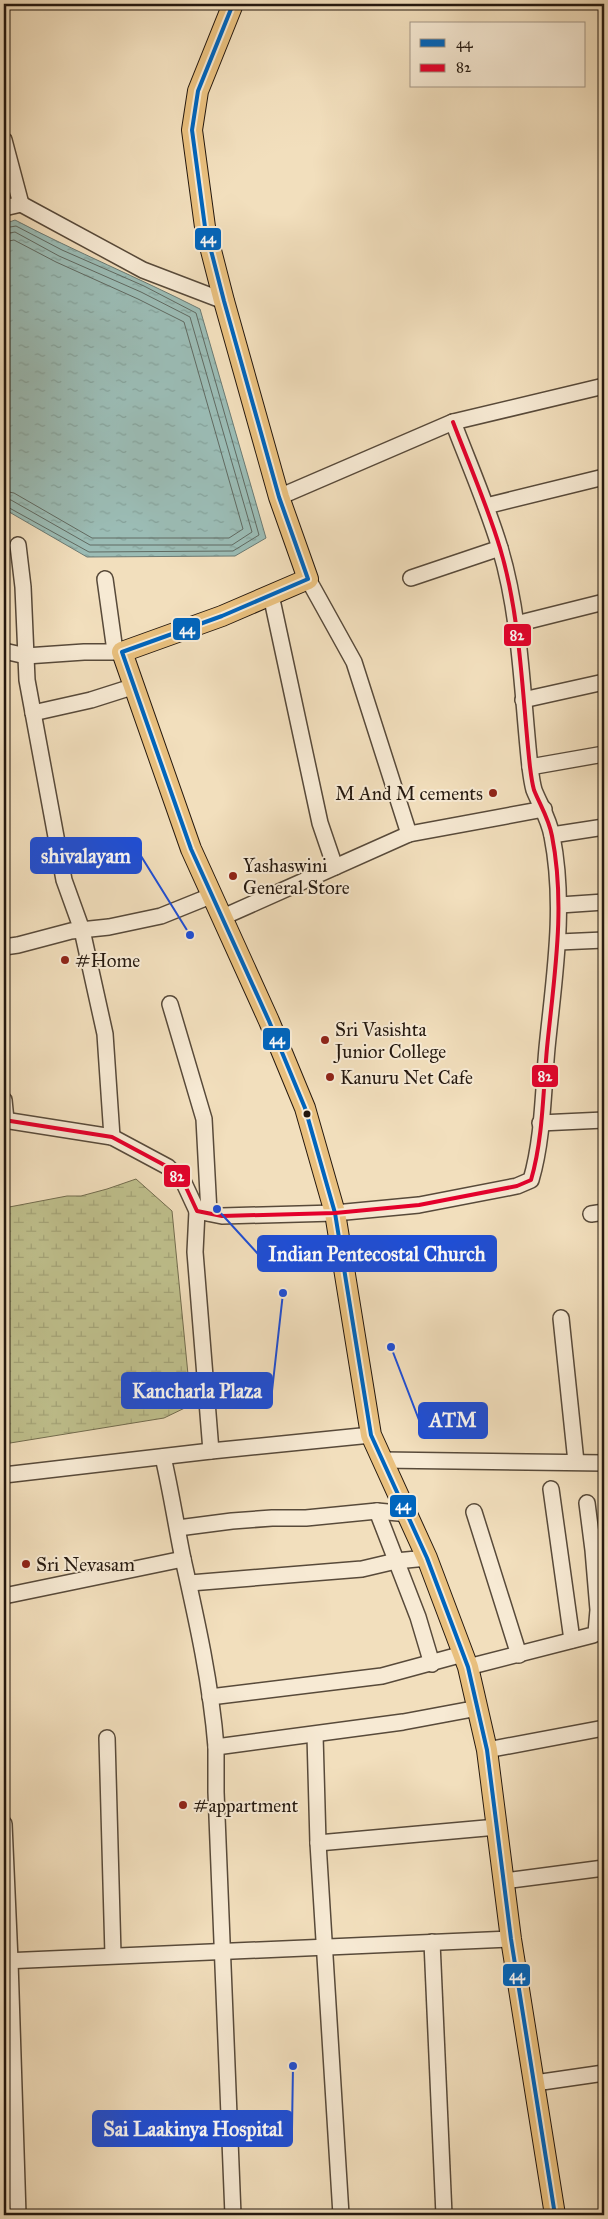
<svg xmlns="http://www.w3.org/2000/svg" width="608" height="2219" font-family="'IM FELL Great Primer',serif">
<defs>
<pattern id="wetland-marsh" width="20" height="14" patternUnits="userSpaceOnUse" patternTransform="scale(1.25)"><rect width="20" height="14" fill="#bfc08d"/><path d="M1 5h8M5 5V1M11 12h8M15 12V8" fill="none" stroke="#a4a478"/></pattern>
<pattern id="water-ripples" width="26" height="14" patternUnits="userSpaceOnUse" patternTransform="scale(1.25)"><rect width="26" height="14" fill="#9bbcb5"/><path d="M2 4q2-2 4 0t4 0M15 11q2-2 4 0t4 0" fill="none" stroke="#85a19a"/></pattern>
</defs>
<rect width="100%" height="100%" fill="#f2dfbd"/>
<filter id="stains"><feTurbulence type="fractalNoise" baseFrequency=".004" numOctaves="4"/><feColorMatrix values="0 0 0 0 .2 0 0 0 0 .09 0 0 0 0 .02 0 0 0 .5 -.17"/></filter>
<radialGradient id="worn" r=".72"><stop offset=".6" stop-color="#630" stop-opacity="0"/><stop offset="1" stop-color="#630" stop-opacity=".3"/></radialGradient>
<polygon fill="url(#wetland-marsh)" stroke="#726c4e" points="136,1179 172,1211 191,1405 164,1418 4,1444 4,1208 67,1196 81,1196 107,1189"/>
<path fill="url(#water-ripples)" stroke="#6b7a73" d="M 15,220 C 76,252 139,278 200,309 L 266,538 L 235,556 L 87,557 L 4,509 L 4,224 Z"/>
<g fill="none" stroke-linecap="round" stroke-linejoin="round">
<g stroke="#606a62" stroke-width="1">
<polyline points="4,228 16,226 62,250 144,286 196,313 259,535 233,551 89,552 4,505"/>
<polyline points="4,234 15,232 59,256 141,292 190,317 252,532 232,545 90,545 11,500 4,498"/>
<polyline points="4,242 14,240 56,262 138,299 184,322 243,529 229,538 92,538 14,493 4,491"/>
</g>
<defs>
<g id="minor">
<polyline points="4,140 21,204"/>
<polyline points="4,208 21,204 143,270 224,301"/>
<polyline points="279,497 453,422 604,386"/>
<polyline points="486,506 604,477"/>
<polyline points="18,545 23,587 27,680 64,880 82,930 105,1034 112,1137"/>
<polyline points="411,578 500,548"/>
<polyline points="105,579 115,651"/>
<polyline points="308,579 354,662 409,834"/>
<polyline points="271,595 320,823 335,867"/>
<polyline points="516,624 604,602"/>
<polyline points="4,651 26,656 84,652 122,652"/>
<polyline points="523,700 604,682"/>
<polyline points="33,713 91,700 135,686"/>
<polyline points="530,767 604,754"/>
<polyline points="552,835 604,827"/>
<polyline points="560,905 604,902"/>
<polyline points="223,917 409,834 544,809"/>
<polyline points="559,942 604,940"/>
<polyline points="4,947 18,945 71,931 109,927 161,916 213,895"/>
<polyline points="170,1004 204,1119 209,1213"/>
<polyline points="4,1100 6,1120"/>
<path d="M 4,1120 L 112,1137 L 168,1167 L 184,1183 L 197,1211 L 222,1216 L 335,1213 L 419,1205 L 517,1186 L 531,1180 C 543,1139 543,1092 547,1048 C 554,977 566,907 552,836 C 549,819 540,805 534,790 C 532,783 531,775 530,767 C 522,695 521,618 500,548 C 487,505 469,464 453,422"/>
<polyline points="540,1123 604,1120"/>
<polyline points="197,1211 195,1252 211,1451"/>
<polyline points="591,1214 604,1212"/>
<polyline points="561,1318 576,1462"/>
<path d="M 163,1457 C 171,1491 176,1525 183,1559 C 197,1621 211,1684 216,1747 L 403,1722 L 478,1708"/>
<polyline points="382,1460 604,1463"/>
<polyline points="4,1475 211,1451 371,1435"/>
<polyline points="551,1489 572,1640"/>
<polyline points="377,1511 418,1617 432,1664"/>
<polyline points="474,1512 519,1655"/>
<polyline points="178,1528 232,1521 272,1518 306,1518 377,1511 409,1514"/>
<polyline points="190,1583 362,1569 396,1561 427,1558"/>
<polyline points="4,1596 183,1559"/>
<polyline points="468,1667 593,1635 596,1633 598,1610 593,1550 587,1503"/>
<polyline points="210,1697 382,1676 463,1654"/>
<polyline points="315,1735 318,1843 341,2215"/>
<polyline points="107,1738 113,1955"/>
<polyline points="216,1747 216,1792 233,2215"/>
<polyline points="487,1750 604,1728"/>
<polyline points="4,1824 10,1961 18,2215"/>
<polyline points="318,1843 497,1827"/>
<polyline points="504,1881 604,1868"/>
<polyline points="432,1942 444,2215"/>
<polyline points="4,1961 511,1939"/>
<polyline points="535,2083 604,2073"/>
</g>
<polyline id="major" points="233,4 198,91 192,130 205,227 224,301 279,497 308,579 222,616 122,652 191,849 269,1021 305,1108 335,1213 371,1435 427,1558 468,1667 487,1750 511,1939 555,2215"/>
</defs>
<use href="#minor" stroke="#584a3a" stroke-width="18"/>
<use href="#major" stroke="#24180f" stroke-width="22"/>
<use href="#minor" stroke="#f7ead4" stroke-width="15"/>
<use href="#major" stroke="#e9c07e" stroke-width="20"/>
<defs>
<polyline id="bus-1" points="233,4 198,91 192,130 205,227 224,301 279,497 308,579 222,616 122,652 191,849 269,1021 305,1108 335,1213 371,1435 427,1558 468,1667 487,1750 511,1939 555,2215"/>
<path id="bus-2" d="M 4,1120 L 112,1137 L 168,1167 L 184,1183 L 197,1211 L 222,1216 L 335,1213 L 419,1205 L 517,1186 L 531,1180 C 543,1139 543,1092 547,1048 C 554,977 566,907 552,836 C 549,819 540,805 534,790 C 532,783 531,775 530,767 C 522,695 521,618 500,548 C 487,505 469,464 453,422"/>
</defs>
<use href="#bus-1" stroke="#f7ead4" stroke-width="8"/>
<use href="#bus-2" stroke="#f7ead4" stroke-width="8"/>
<use href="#bus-1" stroke="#0065bd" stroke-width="4"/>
<use href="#bus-2" stroke="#e4002b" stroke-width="4"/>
</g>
<g fill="#8f2418" stroke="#f7ead4" stroke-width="2">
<circle cx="493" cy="793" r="5"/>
<circle cx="233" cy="876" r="5"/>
<circle cx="65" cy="960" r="5"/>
<circle cx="325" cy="1040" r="5"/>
<circle cx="330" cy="1077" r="5"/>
<circle cx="26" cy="1564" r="5"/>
<circle cx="183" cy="1805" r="5"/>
</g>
<circle fill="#24180f" stroke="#f7ead4" stroke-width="2" cx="307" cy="1114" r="4.5"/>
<g text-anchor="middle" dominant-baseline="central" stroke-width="4" stroke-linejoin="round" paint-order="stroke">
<g font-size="19" fill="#24180f" stroke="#f7ead4" text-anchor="start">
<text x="483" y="793" text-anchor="end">M And M cements</text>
<text x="243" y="865">Yashaswini<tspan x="243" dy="22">General Store</tspan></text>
<text x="75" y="960">#Home</text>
<text x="335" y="1029">Sri Vasishta<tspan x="335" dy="22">Junior College</tspan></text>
<text x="340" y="1077">Kanuru Net Cafe</text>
<text x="36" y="1564">Sri Nevasam</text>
<text x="193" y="1805">#appartment</text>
</g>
</g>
<path fill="none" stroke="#1d4ed8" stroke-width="2" d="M190 935L141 856M217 1209L258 1254M283 1293L272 1391M391 1347L419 1420M293 2066L292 2129"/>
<g fill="#1d4ed8" stroke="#f7ead4" stroke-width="2">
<circle cx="190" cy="935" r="5"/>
<circle cx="217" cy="1209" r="5"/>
<circle cx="283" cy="1293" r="5"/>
<circle cx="391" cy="1347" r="5"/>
<circle cx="293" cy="2066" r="5"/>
</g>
<g fill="#1d4ed8" stroke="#1d4ed8" stroke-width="2">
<rect x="31" y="838" width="110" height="35" rx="5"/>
<rect x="258" y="1236" width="238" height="35" rx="5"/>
<rect x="122" y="1373" width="150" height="35" rx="5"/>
<rect x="419" y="1403" width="68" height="35" rx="5"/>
<rect x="93" y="2111" width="199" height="35" rx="5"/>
</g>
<g font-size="20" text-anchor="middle" font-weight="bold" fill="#fff">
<text x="86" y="863">shivalayam</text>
<text x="377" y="1261">Indian Pentecostal Church</text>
<text x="197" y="1398">Kancharla Plaza</text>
<text x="453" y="1427">ATM</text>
<text x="193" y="2136">Sai Laakinya Hospital</text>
</g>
<g stroke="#f7ead4" stroke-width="2">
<rect x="194" y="227" width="28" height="24" rx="5" fill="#0065bd"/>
<rect x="172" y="617" width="29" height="24" rx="5" fill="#0065bd"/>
<rect x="503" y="623" width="29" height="24" rx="5" fill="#e4002b"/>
<rect x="262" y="1027" width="29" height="24" rx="5" fill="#0065bd"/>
<rect x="531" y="1064" width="28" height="24" rx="5" fill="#e4002b"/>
<rect x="163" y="1164" width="28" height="24" rx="5" fill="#e4002b"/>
<rect x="389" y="1494" width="28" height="24" rx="5" fill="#0065bd"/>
<rect x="502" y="1963" width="29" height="24" rx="5" fill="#0065bd"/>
</g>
<g font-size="14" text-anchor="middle" font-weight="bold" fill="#fff">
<text x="208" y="243">44</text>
<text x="187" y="634">44</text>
<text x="517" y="640">82</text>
<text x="277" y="1044">44</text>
<text x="545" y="1081">82</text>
<text x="177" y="1181">82</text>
<text x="403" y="1510">44</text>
<text x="517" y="1980">44</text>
</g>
<rect width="608" height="2219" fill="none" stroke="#f2dfbd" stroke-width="20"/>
<rect x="5" y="5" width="598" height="2209" fill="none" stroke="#24180f" stroke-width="2.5"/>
<rect x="10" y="10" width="588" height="2199" fill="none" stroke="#24180f"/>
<rect x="410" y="22" width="175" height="65" fill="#f7ead4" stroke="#a39685"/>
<rect x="420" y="39" width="25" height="8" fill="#0065bd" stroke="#a39685"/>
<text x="456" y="48" font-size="15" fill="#24180f">44</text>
<rect x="420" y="64" width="25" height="8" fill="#e4002b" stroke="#a39685"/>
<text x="456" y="72" font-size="15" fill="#24180f">82</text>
<rect width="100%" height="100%" filter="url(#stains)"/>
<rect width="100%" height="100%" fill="url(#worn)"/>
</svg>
